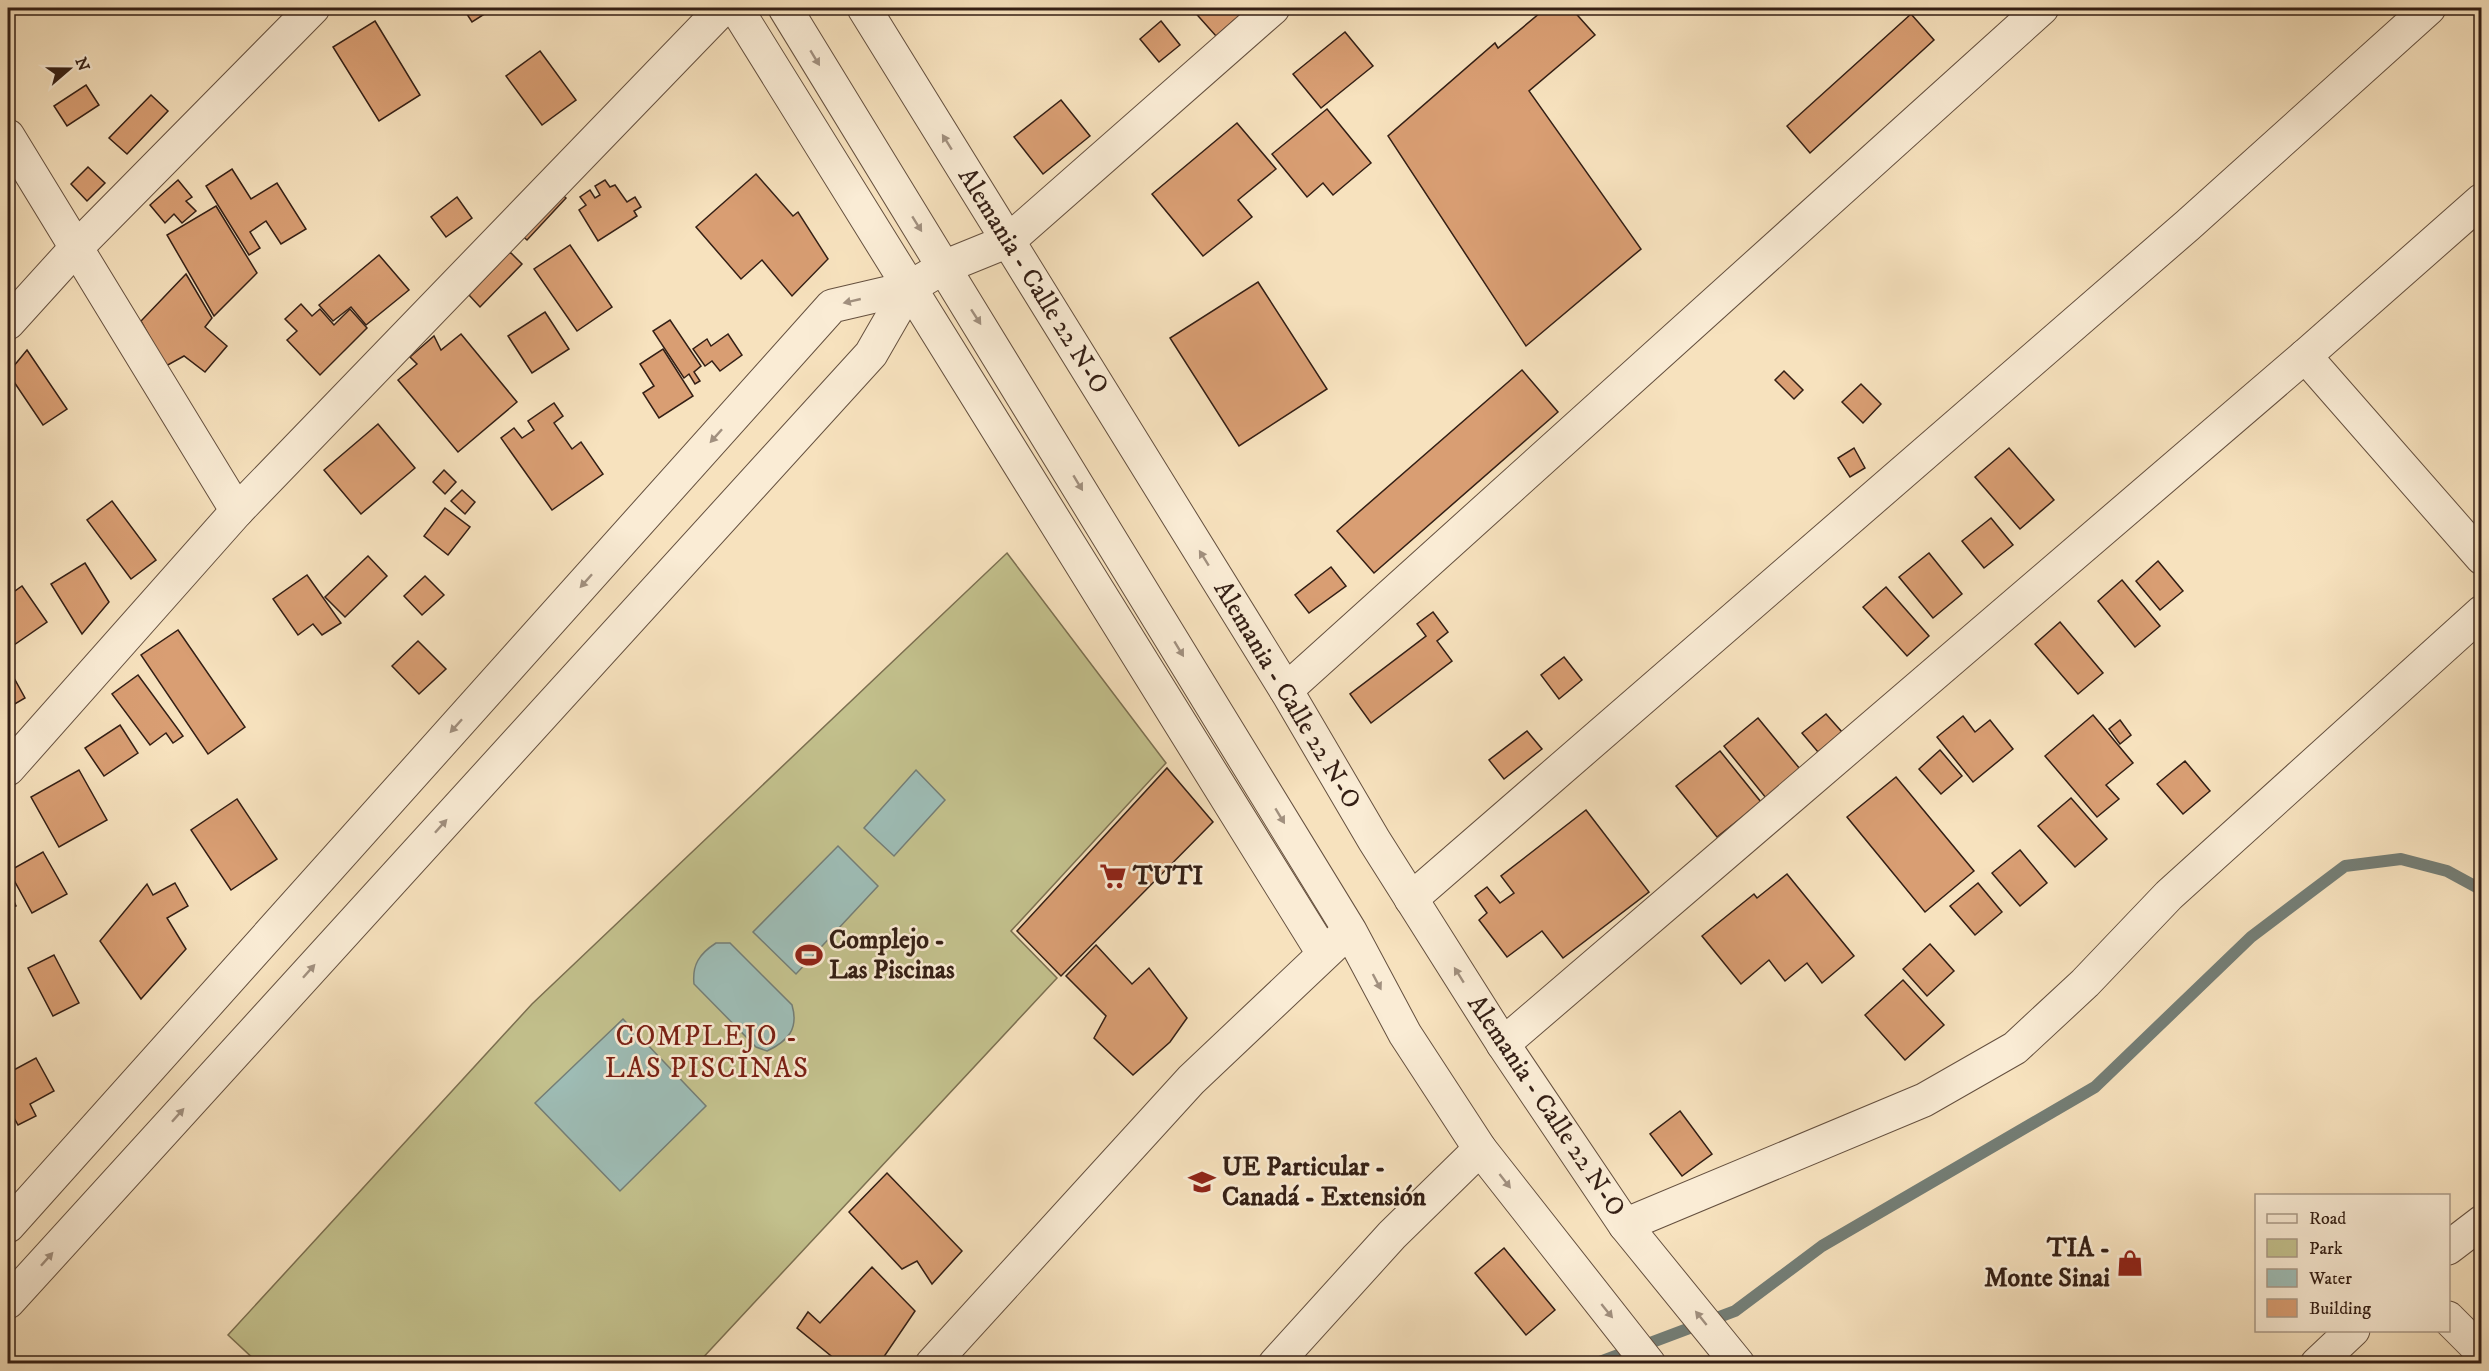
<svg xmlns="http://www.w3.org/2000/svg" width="2489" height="1371" font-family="'IM FELL DW Pica',serif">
<rect width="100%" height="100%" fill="#f7e2be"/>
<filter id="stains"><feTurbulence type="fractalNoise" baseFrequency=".00333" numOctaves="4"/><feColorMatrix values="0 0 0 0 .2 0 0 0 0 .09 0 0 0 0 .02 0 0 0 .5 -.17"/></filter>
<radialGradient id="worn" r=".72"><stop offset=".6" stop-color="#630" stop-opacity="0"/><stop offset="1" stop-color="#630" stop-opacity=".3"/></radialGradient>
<polygon fill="#c3c18d" stroke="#7c7051" stroke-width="1.5" points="1007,553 1166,763 1011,931 1057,978 698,1363 258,1363 228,1335 532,1004"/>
<g fill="#9ebdb6" stroke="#747e76" stroke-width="1.5">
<polygon points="916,770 945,800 894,856 864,828"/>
<polygon points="838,846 878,886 796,974 753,932"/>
<path d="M 716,943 L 730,943 L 792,1005 C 799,1029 788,1041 767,1051 L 756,1047 L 694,984 C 692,965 699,954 716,943 Z"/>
<polygon points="623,1019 706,1106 620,1191 535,1103"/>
</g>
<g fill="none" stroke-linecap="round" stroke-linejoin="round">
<polyline stroke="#747e76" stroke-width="12" points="1594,1364 1735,1311 1822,1246 2095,1087 2251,937 2345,866 2401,859 2447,871 2482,890"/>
</g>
<g fill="#d99e73" stroke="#341f15" stroke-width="1.5">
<polygon points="463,8 494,8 472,22"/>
<polygon points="1191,8 1248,8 1216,36"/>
<polygon points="1546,8 1571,8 1595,35 1529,91 1641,249 1526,346 1388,136 1495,43 1498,48"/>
<polygon points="1911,14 1934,40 1810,153 1787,126"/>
<polygon points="375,21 420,95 379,121 333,47"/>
<polygon points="1161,21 1180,45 1159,62 1140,39"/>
<polygon points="1345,32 1373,66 1321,108 1293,74"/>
<polygon points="540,51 576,100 542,125 506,76"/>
<polygon points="86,85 99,105 67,126 54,106"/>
<polygon points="151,95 168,111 127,154 109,138"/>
<polygon points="1061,100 1090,136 1043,174 1014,137"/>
<polygon points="1327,109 1371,163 1333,195 1323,183 1307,197 1272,154"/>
<polygon points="1237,123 1276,169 1238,200 1252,217 1203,256 1152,194"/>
<polygon points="88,167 105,183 87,201 71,184"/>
<polygon points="232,169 251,199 277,183 306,229 281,244 266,221 250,232 260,248 249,255 206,186"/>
<polygon points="756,174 793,216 798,212 828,259 792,296 762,260 741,279 696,227"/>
<polygon points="178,180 192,197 186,201 196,211 182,223 174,214 165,223 150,205"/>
<polygon points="605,180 610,187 615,185 627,202 635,197 641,207 634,211 637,216 598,241 579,210 586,205 580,197 590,190 595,198 600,195 595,186"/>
<polygon points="555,188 566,198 527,240 517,231"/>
<polygon points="457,197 472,218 446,237 431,217"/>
<polygon points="216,206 257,273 214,316 167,235"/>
<polygon points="570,245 612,307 577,331 534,269"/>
<polygon points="510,252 522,264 480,307 469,295"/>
<polygon points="379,255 409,290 366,325 351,307 333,321 319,305"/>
<polygon points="186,274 212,318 205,327 227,346 205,372 184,356 166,366 141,321"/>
<polygon points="1258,282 1327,389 1239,446 1170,338"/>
<polygon points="301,304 312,316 320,309 334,325 350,309 367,328 320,375 287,340 297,331 285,319"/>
<polygon points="545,312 569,349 532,373 508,336"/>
<polygon points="670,320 701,366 694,372 700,381 695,384 689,374 684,378 653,331"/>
<polygon points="461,334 517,402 458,452 398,380 417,364 410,357 434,336 441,350"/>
<polygon points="728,334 742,355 720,371 712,361 705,366 693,349 707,339 711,346"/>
<polygon points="663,349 693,396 659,418 643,393 654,386 640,364"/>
<polygon points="27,350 67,409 43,425 8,373"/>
<polygon points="1522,370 1558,412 1374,573 1337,531"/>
<polygon points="1784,371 1803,390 1794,399 1775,380"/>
<polygon points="1861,384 1881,404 1863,423 1842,402"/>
<polygon points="554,403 563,416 554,423 572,449 581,442 603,474 552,510 501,438 514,428 522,438 534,430 528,421"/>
<polygon points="378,424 415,468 361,514 324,470"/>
<polygon points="1854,448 1865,468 1850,477 1838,458"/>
<polygon points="2009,448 2054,500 2020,529 1975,477"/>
<polygon points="444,470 456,482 445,494 433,482"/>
<polygon points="462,490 475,502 465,514 451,501"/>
<polygon points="112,501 156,560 131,579 87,520"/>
<polygon points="445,508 470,527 448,555 424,536"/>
<polygon points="1991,518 2013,545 1984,568 1962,541"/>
<polygon points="1929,553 1962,594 1933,618 1899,577"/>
<polygon points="368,556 387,576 345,617 325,597"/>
<polygon points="2158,561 2183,591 2160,610 2136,581"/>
<polygon points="85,563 109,602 82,634 51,584"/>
<polygon points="1331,567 1346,586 1309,613 1295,595"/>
<polygon points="307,575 341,623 322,635 313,624 298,635 273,599"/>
<polygon points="425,576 444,595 422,615 404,596"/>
<polygon points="2122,580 2160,626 2135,647 2098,601"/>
<polygon points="22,586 47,622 14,645 8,635 8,596"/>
<polygon points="1886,587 1929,636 1907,656 1863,607"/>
<polygon points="1433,612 1448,632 1437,641 1452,661 1371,723 1350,694 1426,636 1417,624"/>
<polygon points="2060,622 2103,673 2078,694 2035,644"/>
<polygon points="178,630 245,727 208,754 141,655"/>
<polygon points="418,641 446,669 419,694 392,666"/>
<polygon points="1564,657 1582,680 1559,699 1541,675"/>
<polygon points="8,667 25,698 8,708"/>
<polygon points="138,675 183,736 173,743 166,733 150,745 112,694"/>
<polygon points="1826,714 1842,732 1818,752 1802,733"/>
<polygon points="2093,715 2133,763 2106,785 2119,799 2097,817 2045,756"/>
<polygon points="1963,716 1975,732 1990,720 2013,749 1973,782 1937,737"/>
<polygon points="1758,718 1800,769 1766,798 1724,746"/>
<polygon points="2120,720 2131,735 2120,744 2109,729"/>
<polygon points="120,725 138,753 104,776 85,748"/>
<polygon points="1527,731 1542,749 1504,779 1489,760"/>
<polygon points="1940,750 1962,776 1941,794 1919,769"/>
<polygon points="1720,751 1761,802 1717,837 1676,786"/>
<polygon points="2185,761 2210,791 2183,814 2157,784"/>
<polygon points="1167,768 1213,822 1061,976 1017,931"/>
<polygon points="79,770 107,820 59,847 31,797"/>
<polygon points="1896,777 1974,871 1925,912 1847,817"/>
<polygon points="2071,798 2107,839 2075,867 2038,826"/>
<polygon points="237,799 277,859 231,890 191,830"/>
<polygon points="1586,810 1649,892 1563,958 1542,931 1507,957 1479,920 1487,913 1475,896 1487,887 1500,903 1514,893 1501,876"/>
<polygon points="2020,850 2047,883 2020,906 1992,873"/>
<polygon points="43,852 67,894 32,913 9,871"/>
<polygon points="1787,874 1854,956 1822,983 1807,963 1785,981 1769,960 1741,984 1702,936 1754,894 1757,898"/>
<polygon points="175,883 188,906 167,918 186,949 141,999 100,941 147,884 153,895"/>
<polygon points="1978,883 2002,912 1975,935 1950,906"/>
<polygon points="8,888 16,906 8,910"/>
<polygon points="1930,944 1954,971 1927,996 1903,969"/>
<polygon points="1096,945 1132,984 1149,968 1187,1018 1170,1042 1133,1075 1094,1038 1106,1016 1066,976"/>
<polygon points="54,955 79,1003 53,1016 28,968"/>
<polygon points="1903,980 1944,1025 1905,1060 1865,1015"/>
<polygon points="36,1058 54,1091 30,1104 36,1116 18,1125 8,1107 8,1065 12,1071"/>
<polygon points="1680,1111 1712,1154 1682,1176 1650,1134"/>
<polygon points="887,1173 962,1251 932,1284 917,1261 902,1269 849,1212"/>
<polygon points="1504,1248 1555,1310 1526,1335 1475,1273"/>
<polygon points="872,1267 915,1311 879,1364 841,1364 797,1328 808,1312 820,1323"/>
</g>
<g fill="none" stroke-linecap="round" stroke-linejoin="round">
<defs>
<g id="minor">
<polyline points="736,8 1323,953"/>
<polyline points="785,8 1350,931 1405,1034 1480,1149 1649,1364"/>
<polyline points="864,8 1286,690 1374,840 1503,1044 1625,1225 1738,1364"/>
<polyline points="8,136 237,511"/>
<polyline points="8,323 76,248 313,8"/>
<polyline points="2305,356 2482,558"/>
<polyline points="1286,690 2042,8"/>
<polyline points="8,769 237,511 723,8"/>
<polyline points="1411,899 2188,225 2429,8"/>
<polyline points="1503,1044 2305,356 2482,200"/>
<polyline points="1625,1225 1924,1100 2015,1048 2085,983 2169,895 2482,612"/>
<polyline points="8,1226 832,306 909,288 944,267 1008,241 1273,8"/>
<polyline points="2448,1248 2482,1222"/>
<polyline points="8,1302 871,354 909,288"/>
<polyline points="2448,1318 2482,1352"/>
<polyline points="932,1364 1191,1080 1339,940"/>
<polyline points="1275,1364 1392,1235 1480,1149"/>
<polyline points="2317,1364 2353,1330"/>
</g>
</defs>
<use href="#minor" stroke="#65503f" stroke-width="35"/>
<use href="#minor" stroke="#faecd5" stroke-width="33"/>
</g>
<defs><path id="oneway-solid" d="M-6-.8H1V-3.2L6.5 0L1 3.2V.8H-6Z" transform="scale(1.5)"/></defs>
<g fill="#a1907f">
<use href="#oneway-solid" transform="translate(815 58) rotate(59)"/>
<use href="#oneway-solid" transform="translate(947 142) rotate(-122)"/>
<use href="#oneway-solid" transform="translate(917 224) rotate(58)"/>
<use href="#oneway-solid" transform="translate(852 301) rotate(167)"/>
<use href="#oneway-solid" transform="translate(976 317) rotate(57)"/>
<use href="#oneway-solid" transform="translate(716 436) rotate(132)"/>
<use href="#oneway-solid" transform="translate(1078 483) rotate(59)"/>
<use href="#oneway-solid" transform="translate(1204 558) rotate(-122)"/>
<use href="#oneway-solid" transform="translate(586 581) rotate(132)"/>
<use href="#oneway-solid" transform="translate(1179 649) rotate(59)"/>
<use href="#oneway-solid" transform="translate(456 726) rotate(132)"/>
<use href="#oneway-solid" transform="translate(1280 816) rotate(59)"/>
<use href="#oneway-solid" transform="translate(441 826) rotate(-48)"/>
<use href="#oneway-solid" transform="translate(309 971) rotate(-48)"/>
<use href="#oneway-solid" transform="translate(1459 975) rotate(-122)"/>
<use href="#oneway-solid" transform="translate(1377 982) rotate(62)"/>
<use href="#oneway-solid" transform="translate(178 1115) rotate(-48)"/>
<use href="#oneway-solid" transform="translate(1505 1181) rotate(52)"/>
<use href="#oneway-solid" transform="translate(47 1259) rotate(-48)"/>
<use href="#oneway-solid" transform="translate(1607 1311) rotate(51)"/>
<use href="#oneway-solid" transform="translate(1701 1318) rotate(-129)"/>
</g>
<defs>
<symbol id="supermarket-bare" viewBox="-9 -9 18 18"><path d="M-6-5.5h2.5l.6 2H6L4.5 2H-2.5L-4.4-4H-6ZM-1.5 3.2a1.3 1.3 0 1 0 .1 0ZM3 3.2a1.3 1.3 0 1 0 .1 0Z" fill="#8f2418" stroke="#faecd5" stroke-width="2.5" paint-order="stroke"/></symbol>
<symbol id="stadium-bare" viewBox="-9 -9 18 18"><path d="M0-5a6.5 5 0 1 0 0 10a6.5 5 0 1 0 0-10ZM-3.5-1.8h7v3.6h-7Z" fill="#8f2418" stroke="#faecd5" stroke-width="2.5" paint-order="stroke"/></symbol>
<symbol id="school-bare" viewBox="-9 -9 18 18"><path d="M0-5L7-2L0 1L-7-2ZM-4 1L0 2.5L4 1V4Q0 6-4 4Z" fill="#8f2418" stroke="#faecd5" stroke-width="2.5" paint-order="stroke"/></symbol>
<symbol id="shop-bare" viewBox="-9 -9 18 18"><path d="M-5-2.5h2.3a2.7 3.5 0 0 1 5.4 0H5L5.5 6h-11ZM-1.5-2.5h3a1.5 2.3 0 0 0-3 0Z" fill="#8f2418" stroke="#faecd5" stroke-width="2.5" paint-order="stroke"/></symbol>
</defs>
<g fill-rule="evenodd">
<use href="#supermarket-bare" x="1094" y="857" width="38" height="38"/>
<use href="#stadium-bare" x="790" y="936" width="38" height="38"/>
<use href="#school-bare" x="1183" y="1163" width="38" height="38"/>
<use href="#shop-bare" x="2111" y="1244" width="38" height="38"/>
</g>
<g text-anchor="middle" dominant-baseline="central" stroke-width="5" stroke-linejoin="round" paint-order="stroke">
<g font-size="26" fill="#341f15" stroke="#faecd5">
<text transform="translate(1033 281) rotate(58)">Alemania - Calle 22 N-O</text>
<text transform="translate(1287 695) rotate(59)">Alemania - Calle 22 N-O</text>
<text transform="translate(1546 1106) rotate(56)">Alemania - Calle 22 N-O</text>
</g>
<g font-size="26" font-weight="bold" fill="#341f15" stroke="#faecd5" text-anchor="start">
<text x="1133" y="876">TUTI</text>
<text x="829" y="940">Complejo -<tspan x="829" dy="30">Las Piscinas</tspan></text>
<text x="1222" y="1167">UE Particular -<tspan x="1222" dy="30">Canadá - Extensión</tspan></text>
<text x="2110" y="1248" text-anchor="end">TIA -<tspan x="2110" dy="30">Monte Sinai</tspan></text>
</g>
<g font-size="28" letter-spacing="1.5" fill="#7a1f14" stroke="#faecd5">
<text x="707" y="1036">COMPLEJO -<tspan x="707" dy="32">LAS PISCINAS</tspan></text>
</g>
</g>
<rect width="2489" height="1371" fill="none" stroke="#f7e2be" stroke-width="30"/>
<rect x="9" y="9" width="2471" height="1353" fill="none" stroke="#341f15" stroke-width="3"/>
<rect x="15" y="15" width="2459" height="1341" fill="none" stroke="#341f15" stroke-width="1.5"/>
<rect x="2255" y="1194" width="195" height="138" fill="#faecd5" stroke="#ab9a88" stroke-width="1.5"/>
<rect x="2267" y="1214" width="30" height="9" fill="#faecd5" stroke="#ab9a88" stroke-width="1.5"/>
<text x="2309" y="1224" font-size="18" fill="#341f15">Road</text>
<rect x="2267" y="1239" width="30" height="18" fill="#c3c18d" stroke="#ab9a88" stroke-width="1.5"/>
<text x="2309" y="1254" font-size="18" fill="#341f15">Park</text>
<rect x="2267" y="1269" width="30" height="18" fill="#9ebdb6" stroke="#ab9a88" stroke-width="1.5"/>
<text x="2309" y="1284" font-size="18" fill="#341f15">Water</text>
<rect x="2267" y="1299" width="30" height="18" fill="#d99e73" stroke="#ab9a88" stroke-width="1.5"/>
<text x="2309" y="1314" font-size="18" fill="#341f15">Building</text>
<g transform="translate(69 69) rotate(70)" stroke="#faecd5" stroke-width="4.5" paint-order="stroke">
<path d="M0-4.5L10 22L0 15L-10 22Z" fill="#341f15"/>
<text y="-9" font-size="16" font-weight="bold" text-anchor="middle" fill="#341f15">N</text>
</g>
<rect width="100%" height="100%" filter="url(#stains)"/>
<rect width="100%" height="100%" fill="url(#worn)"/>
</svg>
